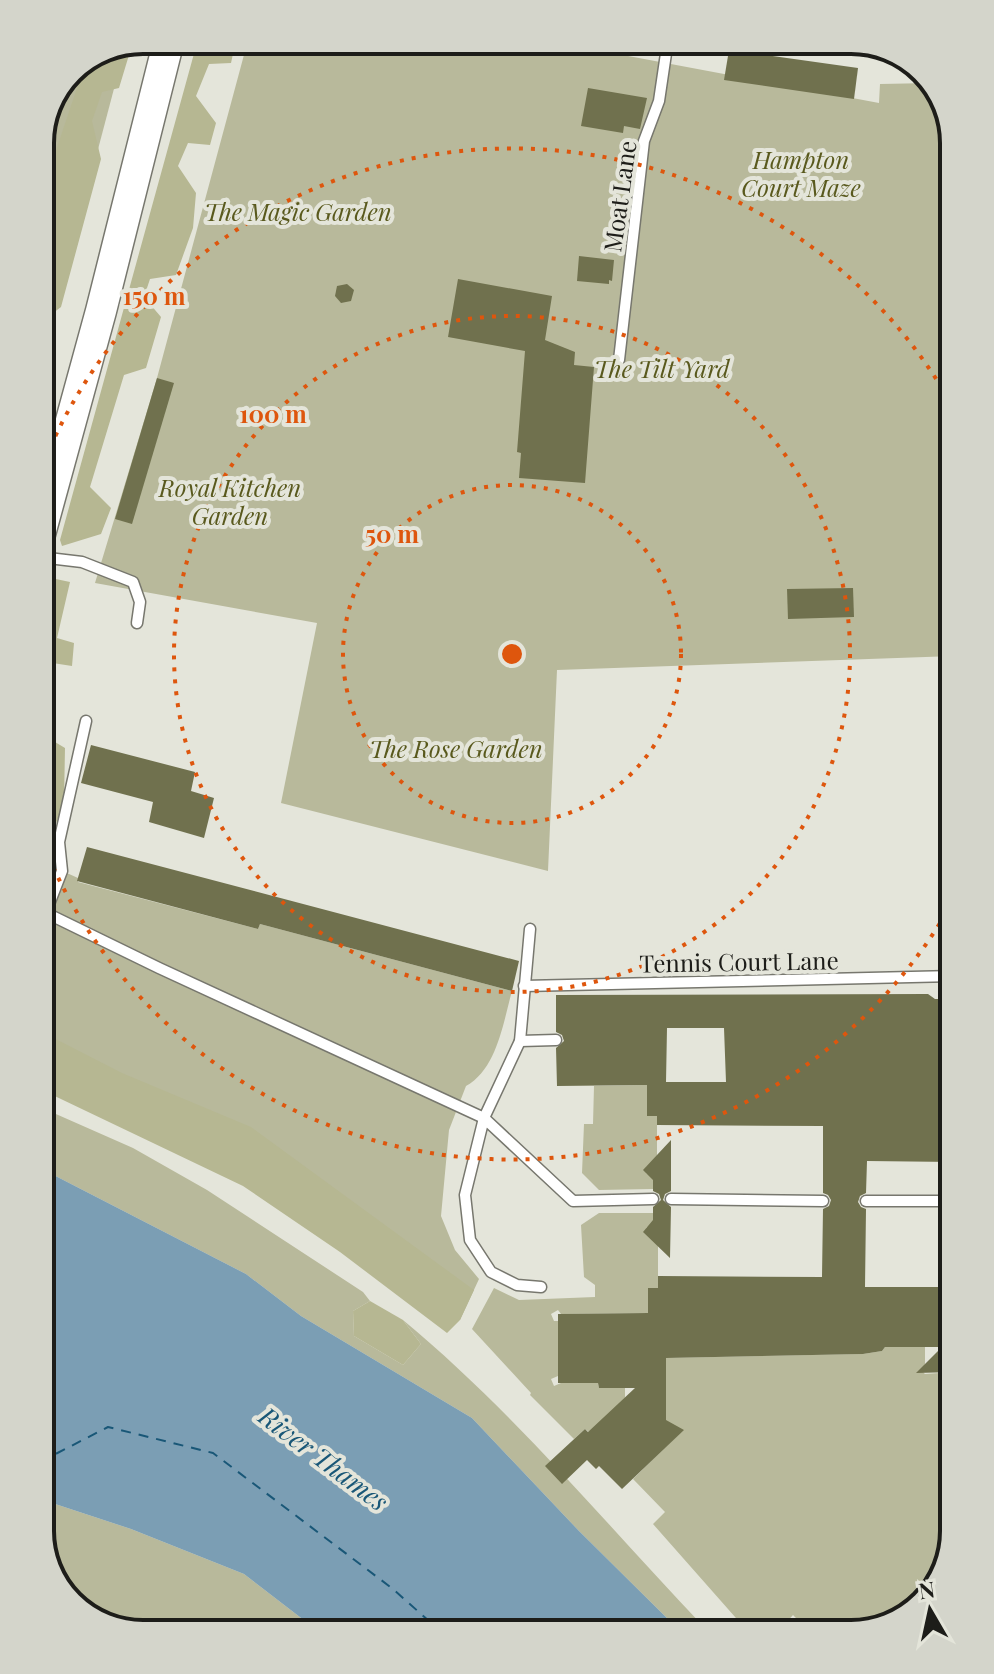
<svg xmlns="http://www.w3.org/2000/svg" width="994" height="1674" font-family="'Playfair Display',serif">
<rect width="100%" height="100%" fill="#e4e5da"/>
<g fill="#b8b99b">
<polygon points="248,40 543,40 879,103 880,84 931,83 938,91 936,122 950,124 954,143 954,656 557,670 548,871 281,803 317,623 95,583 157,378"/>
<polygon points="570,40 659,40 654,55"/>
<polygon points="125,47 40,369 40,136 70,70"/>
<path d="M 40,861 L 78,878 L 78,882 L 258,929 L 260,924 L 512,991 C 503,1023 497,1069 466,1086 L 449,1130 L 441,1216 L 455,1250 L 479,1279 L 460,1320 L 284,1202 L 40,1073 Z"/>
<polygon points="647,1085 647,1116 657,1116 657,1162 646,1167 646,1173 653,1177 653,1189 599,1190 582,1173 584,1124 593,1124 594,1086"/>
<path d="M 40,1107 L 133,1148 L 207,1190 L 363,1292 L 370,1301 L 353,1311 L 354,1336 L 403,1365 L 421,1344 L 403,1320 C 513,1411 605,1523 703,1626 L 676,1627 L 579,1531 L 472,1418 L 301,1316 L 246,1274 L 40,1168 Z"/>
<polygon points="599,1213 653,1213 653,1224 646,1228 646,1234 658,1239 658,1288 648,1289 648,1313 561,1314 558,1310 551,1314 554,1321 558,1321 558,1376 551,1379 554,1386 561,1383 598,1383 599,1388 625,1388 625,1413 589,1432 585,1429 574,1439 530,1395 531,1393 472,1329 494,1288 519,1300 595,1297 595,1285 584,1277 581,1225"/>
<polygon points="885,1347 925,1347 925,1364 922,1371 925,1374 954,1372 954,1532 937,1588 896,1624 803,1625 793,1615 784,1625 743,1626 653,1524 665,1512 633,1479 678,1435 666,1421 666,1358 863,1354 882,1351"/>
<polygon points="40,1499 131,1529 244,1574 318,1631 136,1634 85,1616 50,1576 40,1531"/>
</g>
<g fill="#b6b792">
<polygon points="200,40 236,40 231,63 209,64 196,96 216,123 210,145 188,143 178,166 196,193 193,228 176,275 150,279 144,297 161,317 146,368 124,375 90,487 111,508 101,534 62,546 60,540 195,50"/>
<polygon points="132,45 119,88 102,92 92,121 101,159 61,307 40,323 40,198 79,82 71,70"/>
<polygon points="51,578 70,582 57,638 74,643 72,666 46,662 40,666 40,621"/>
<polygon points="40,715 48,719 45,736 65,748 64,801 49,843 40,838"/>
<polygon points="40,1031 122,1073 251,1127 474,1290 460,1320 447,1333 340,1252 243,1186 40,1089"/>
<polygon points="370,1301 403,1320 421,1344 403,1365 354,1336 353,1311"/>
</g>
<polygon fill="#7b9eb4" points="40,1168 246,1274 301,1316 472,1418 579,1531 676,1627 318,1631 244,1574 131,1529 40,1499"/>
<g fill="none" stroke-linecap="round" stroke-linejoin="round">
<polyline stroke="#195777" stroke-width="2" stroke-dasharray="10 8" stroke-linecap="butt" points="40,1462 108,1427 213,1453 393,1589 439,1630"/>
</g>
<g fill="#70714e" fill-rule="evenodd">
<polygon points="729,50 858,68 854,99 724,80"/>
<polygon points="588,88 647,98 640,129 624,126 623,133 581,126"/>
<polygon points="579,256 614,260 612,281 609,280 609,284 577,281"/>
<polygon points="458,279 552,296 545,340 575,352 574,365 594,367 585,483 519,478 521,453 517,452 525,351 448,337"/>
<polygon points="347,284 354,290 351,301 341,303 335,296 337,286"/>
<polygon points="157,378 174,383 132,524 115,519"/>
<polygon points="853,588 854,617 788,619 787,589"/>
<polygon points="91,745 195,772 191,791 214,798 204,838 149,822 153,802 81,783"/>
<polygon points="87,847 519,961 512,991 260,924 258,929 77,881"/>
<path d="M 928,994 L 935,999 L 954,999 L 954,1162 L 867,1161 L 866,1193 L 860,1196 L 858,1202 L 861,1207 L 866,1209 L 865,1287 L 954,1287 L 954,1372 L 916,1373 L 942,1347 L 885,1347 L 882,1351 L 863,1354 L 666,1358 L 666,1420 L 684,1430 L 622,1489 L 599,1466 L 596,1469 L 587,1460 L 562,1484 L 545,1466 L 585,1429 L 588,1432 L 635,1388 L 599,1388 L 598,1383 L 558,1383 L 558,1314 L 648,1313 L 648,1288 L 658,1288 L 658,1276 L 822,1277 L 823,1209 L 829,1206 L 831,1200 L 828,1195 L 823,1193 L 823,1126 L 657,1125 L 657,1116 L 647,1116 L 647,1085 L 557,1086 L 556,1048 L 564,1041 L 562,1035 L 556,1032 L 556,995 ZM 667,1028 L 724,1028 L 726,1082 L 666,1082 Z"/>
<polygon points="671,1140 671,1191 665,1194 663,1200 671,1207 670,1258 643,1232 653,1220 653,1207 661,1200 659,1194 653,1191 653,1180 643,1170"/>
</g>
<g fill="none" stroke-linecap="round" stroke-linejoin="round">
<defs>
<g id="service">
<polyline points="619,360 644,141 659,101 668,40"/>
<polyline points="40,557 82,562 133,582 140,602 137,623"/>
<polyline points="40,910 159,968 484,1118 520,1041 530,929"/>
<polyline points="46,912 62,871 59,842 86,721"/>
<polyline points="524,986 954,976"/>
<polyline points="520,1041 556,1040"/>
<polyline points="671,1199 823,1201"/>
<polyline points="866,1201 954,1201"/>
<polyline points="541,1287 517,1285 491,1272 470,1240 465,1195 484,1118 573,1201 653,1199"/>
</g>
<polyline id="pedestrian" points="948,1411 954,1412"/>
<polyline id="primary" points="40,534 101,311 169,40"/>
</defs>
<use href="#service" stroke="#77776e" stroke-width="13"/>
<use href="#pedestrian" stroke="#77776e" stroke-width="17"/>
<use href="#primary" stroke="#77776e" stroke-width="33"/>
<use href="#service" stroke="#fff" stroke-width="10"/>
<use href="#pedestrian" stroke="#fff" stroke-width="14"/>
<use href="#primary" stroke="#fff" stroke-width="30"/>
</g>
<g fill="none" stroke="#de560d" stroke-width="4" stroke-dasharray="4 8">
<circle cx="512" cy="654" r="169"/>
<circle cx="512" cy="654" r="338"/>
<path d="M952 903A506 506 0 0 1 41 839M41 469A506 506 0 0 1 952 405"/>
</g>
<g text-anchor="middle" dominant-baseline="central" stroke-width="8" stroke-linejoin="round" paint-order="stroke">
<g font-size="24" font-style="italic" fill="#59591d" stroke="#e4e5da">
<text x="801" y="159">Hampton<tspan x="801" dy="28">Court Maze</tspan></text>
<text x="298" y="211">The Magic Garden</text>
<text x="662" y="368">The Tilt Yard</text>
<text x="230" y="487">Royal Kitchen<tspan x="230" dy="28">Garden</tspan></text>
<text x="456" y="748">The Rose Garden</text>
</g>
<g font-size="24" fill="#1d1d19" stroke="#e4e5da">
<text transform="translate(619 196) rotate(-82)">Moat Lane</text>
<text transform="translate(739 961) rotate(-1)">Tennis Court Lane</text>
</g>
<g font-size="26" font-style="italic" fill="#195777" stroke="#e4e5da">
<text transform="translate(324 1458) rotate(37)">River Thames</text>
</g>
</g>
<path d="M0 0H994V1674H0ZM143 54H851A89 89 0 0 1 940 143V1531A89 89 0 0 1 851 1620H143A89 89 0 0 1 54 1531V143A89 89 0 0 1 143 54Z" fill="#d4d5cb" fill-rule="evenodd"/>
<path fill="none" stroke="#1d1d19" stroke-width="4" d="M143 54H851A89 89 0 0 1 940 143V1531A89 89 0 0 1 851 1620H143A89 89 0 0 1 54 1531V143A89 89 0 0 1 143 54Z"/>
<circle cx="512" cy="654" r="12" fill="#de560d" stroke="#e4e5da" stroke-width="4"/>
<g font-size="24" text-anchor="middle" font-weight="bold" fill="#de560d" stroke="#e4e5da" stroke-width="8" stroke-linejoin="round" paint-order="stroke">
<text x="154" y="305">150 m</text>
<text x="273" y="423">100 m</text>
<text x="392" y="543">50 m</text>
</g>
<g transform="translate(930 1610) rotate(351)" stroke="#e4e5da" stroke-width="6" paint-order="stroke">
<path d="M0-6L14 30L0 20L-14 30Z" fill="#1d1d19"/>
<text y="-12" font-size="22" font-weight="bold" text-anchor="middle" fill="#1d1d19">N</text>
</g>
</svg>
